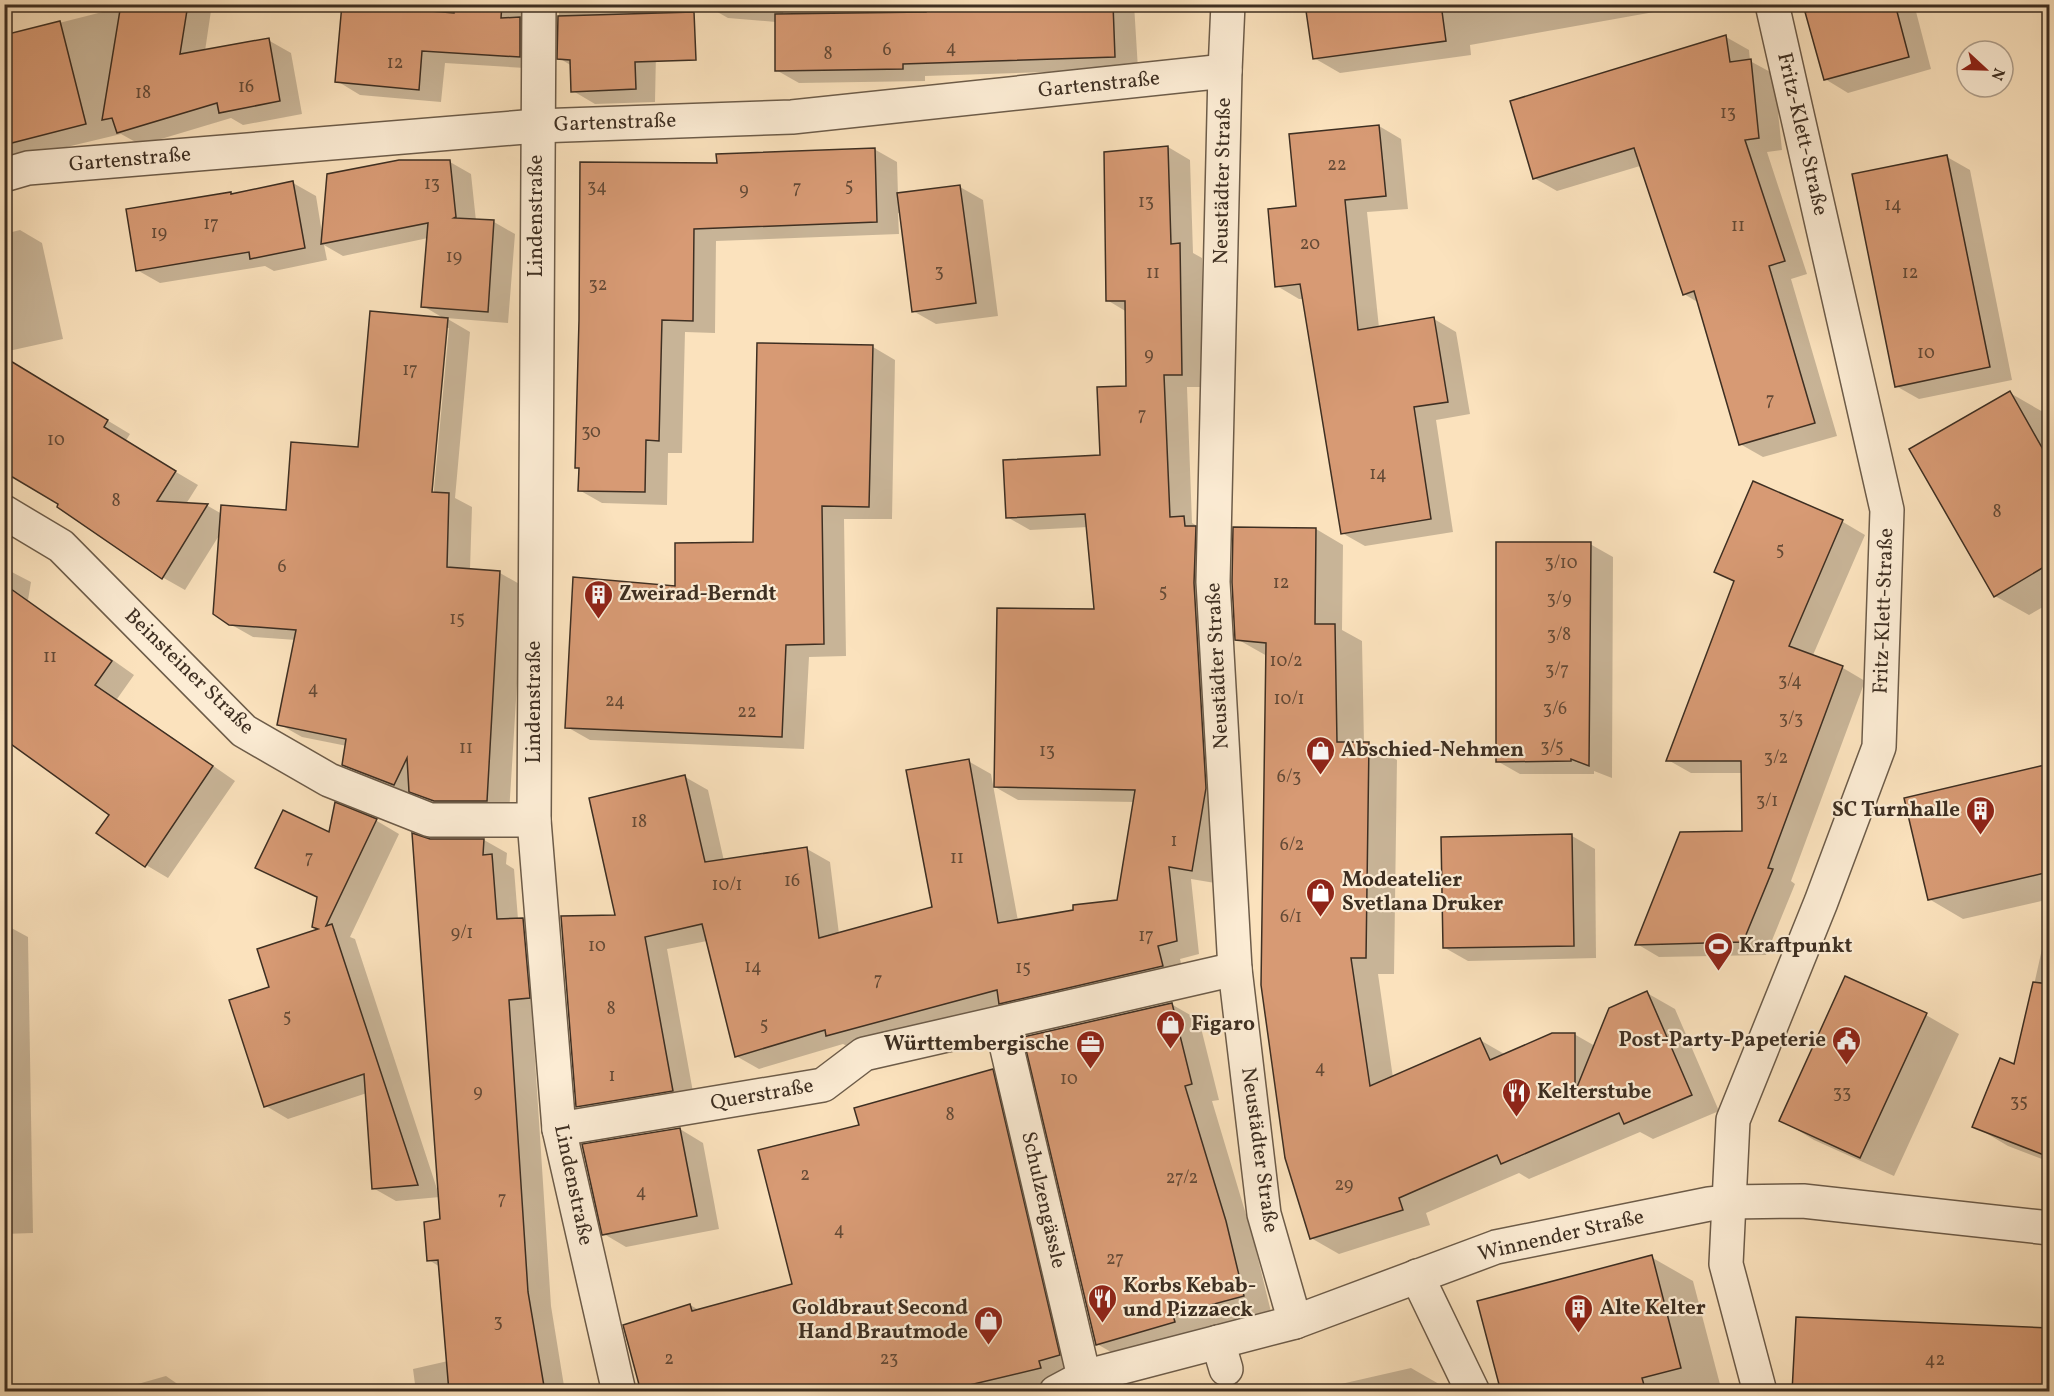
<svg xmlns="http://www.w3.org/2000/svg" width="2054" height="1396" font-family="Vollkorn,serif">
<rect width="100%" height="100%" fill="#fbe2bd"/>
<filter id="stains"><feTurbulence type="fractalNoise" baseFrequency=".00333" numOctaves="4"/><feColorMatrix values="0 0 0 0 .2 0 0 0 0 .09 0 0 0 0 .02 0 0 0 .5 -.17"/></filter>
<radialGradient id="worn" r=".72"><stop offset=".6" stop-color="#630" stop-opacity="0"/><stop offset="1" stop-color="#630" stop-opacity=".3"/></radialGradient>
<g fill="#0003" fill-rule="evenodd">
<polygon points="101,4 212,4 205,51 268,40 291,53 302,114 243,125 231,118 141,145 121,134 4,162 4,37 122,7"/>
<polygon points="344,4 549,4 542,69 445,63 441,102 360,95 337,81"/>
<polygon points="559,4 657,4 655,102 595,104 573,91 572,66 559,58"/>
<polygon points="784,4 783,15 928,13 927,4 1134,4 1138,69 925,76 925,81 799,83 776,70 776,22 728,18 705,5"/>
<polygon points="1307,4 1699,4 1470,45 1471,55 1340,73 1314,58"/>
<polygon points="1810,4 1914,4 1931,69 1848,93 1825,79"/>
<polygon points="1726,37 1749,50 1750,61 1774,74 1782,150 1767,152 1807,274 1791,279 1837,436 1763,457 1740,444 1699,303 1684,294 1640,166 1557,191 1534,178"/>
<polygon points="1379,126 1401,139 1408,209 1367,212 1379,328 1434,319 1456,332 1470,414 1436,420 1453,532 1365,546 1342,533 1304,299 1299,299 1277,286 1298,208"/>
<polygon points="1168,147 1190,160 1193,253 1202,258 1204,387 1187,387 1192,523 1206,531 1215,883 1191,879 1199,954 1180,959 1185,979 851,1048 843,1044 759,1069 736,1056 707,941 667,949 695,1103 600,1119 577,1106 617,916 685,777 708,790 724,861 807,849 830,862 839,934 933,908 968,761 991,774 1018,921 1119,901 1135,802 1018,800 995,787 1096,611 1088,527 1030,530 1007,517 1101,456 1128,387 1127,312 1107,300"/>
<polygon points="874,149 897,162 898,195 960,187 983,200 998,316 936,324 913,311 901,213 898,213 899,234 716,241 715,333 685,332 682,453 668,453 667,505 602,503 579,490 580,469 577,467 718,165"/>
<polygon points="1947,157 1970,170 2012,380 1919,399 1896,386"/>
<path d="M 450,162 L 471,174 L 476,221 L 494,222 L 515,234 L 508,323 L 446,318 L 470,332 L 455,498 L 472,507 L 470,570 L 500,573 L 523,586 L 509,814 L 434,804 L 418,795 L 417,797 L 366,777 L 343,764 L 347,746 L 302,737 L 279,724 L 296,640 L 253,637 L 230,624 L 220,534 L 185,590 L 162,577 L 60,504 L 4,358 L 130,434 L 125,442 L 198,485 L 186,504 L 208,506 L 222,514 L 287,511 L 360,448 L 445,319 L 423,306 L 428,238 L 343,256 L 324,245 L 327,260 L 274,271 L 265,266 L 160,283 L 137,270 L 230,193 L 233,195 L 293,183 L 316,196 L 322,233 ZM 445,328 L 449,328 L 433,500 L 430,500 Z"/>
<polygon points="20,230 42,243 63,339 4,352 4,234"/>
<polygon points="873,347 895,360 892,519 844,519 846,656 809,657 804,749 590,740 567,727 677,588 754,544"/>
<polygon points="2010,393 2043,412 2050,423 2050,603 2029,615 1995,596"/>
<polygon points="1753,483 1843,522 1865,535 1813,655 1843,668 1865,681 1791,881 1795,884 1766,955 1659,957 1637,944 1743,833 1743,773 1691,773 1668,760 1735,582 1716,571"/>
<polygon points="1316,529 1343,545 1342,630 1362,641 1364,744 1369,744 1397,760 1394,974 1378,974 1393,1078 1480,1040 1506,1055 1574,1034 1595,1046 1647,993 1675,1009 1719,1111 1653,1139 1640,1132 1529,1179 1519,1173 1426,1213 1430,1225 1339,1254 1311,1238 1267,656 1237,639"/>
<polygon points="1590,544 1613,557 1612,778 1594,771 1594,774 1520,774 1497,761"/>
<polygon points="4,568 31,582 28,600 134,675 117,699 235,781 168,878 146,865 4,654"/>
<polygon points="2050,766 2050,899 1963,919 1929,899 1906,799"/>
<polygon points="336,805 377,821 399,834 350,937 355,939 438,1192 430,840 484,840 507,853 506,864 514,869 518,919 523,919 546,932 552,1010 532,1013 551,1306 565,1392 416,1392 413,1369 448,1361 440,1267 429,1260 441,1220 440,1197 396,1201 373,1188 367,1093 288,1119 266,1106 271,988 320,930 319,899 257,867 330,834"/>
<polygon points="1572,836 1595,849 1596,958 1468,961 1445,948 1443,838"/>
<polygon points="2050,913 2050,1162 2008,1146 1974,1126 2016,1066"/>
<polygon points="4,924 28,937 33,1233 4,1234"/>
<polygon points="1171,1004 1199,1020 1219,1100 1212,1101 1253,1238 1271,1312 1125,1360 1097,1344"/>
<polygon points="1926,1015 1959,1034 1894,1176 1814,1140 1781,1120"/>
<polygon points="992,1071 1015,1084 1081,1368 1062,1381 1016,1392 643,1392 690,1305 699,1310 793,1285 861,1126"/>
<polygon points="680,1129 703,1143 719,1229 626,1247 604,1234"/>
<polygon points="1651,1257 1693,1281 1722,1392 1503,1392"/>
<polygon points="1798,1318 2050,1330 2050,1392 1794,1392"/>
<polygon points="1411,1368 1446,1388 1447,1392 1320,1392 1319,1389"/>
<polygon points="166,1376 189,1392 121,1392 120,1389"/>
<polygon points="315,1388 321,1392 306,1392"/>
</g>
<g fill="#d79a74" stroke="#3e2f22" stroke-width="1.5">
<polygon points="121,4 188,4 180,54 269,38 280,101 219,113 217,103 117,133 112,118 102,120"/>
<polygon points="342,4 454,13 454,4 502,4 501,18 520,17 520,57 422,51 419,90 335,82"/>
<polygon points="926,4 1113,4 1115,57 903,64 903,69 775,71 775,14 926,12"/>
<polygon points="1305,4 1441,4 1446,41 1313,59"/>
<polygon points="1828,4 1895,4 1909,57 1824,80 1805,12"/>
<polygon points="694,12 696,60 635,62 636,89 571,92 570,60 557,59 558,16"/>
<polygon points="60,21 86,124 4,145 4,35"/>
<polygon points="1726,35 1730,62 1751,59 1759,138 1745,140 1785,261 1769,266 1815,423 1739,445 1694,291 1683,295 1634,148 1533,179 1510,101"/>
<polygon points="1379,125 1386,196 1345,200 1358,330 1434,317 1448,402 1414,407 1431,519 1341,534 1300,284 1275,287 1268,209 1296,206 1289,134"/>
<polygon points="1168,146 1171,244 1180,243 1182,375 1164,375 1170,517 1184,516 1185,526 1196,526 1194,583 1206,788 1192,871 1169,867 1177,941 1158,946 1163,966 999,1004 997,990 826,1036 825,1030 735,1057 702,924 645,937 673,1091 576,1107 561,916 615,915 589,798 685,775 705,862 807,847 819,938 932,907 906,770 969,759 998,923 1073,910 1073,905 1117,900 1135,790 994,787 997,608 1094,609 1085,514 1006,518 1003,460 1100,455 1097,387 1126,386 1125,301 1106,301 1104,152"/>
<polygon points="875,148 877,222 694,229 693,321 662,320 659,441 646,440 645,492 578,491 579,468 575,468 579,320 580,162 717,163 716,154"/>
<polygon points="1947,155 1990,367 1895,387 1852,174"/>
<polygon points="399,160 450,160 456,217 454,218 494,220 488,312 421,307 428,223 321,244 327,174"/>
<polygon points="293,181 305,248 250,259 249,252 136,271 126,209 231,192 231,194"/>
<polygon points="960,185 976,303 912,312 897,193"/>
<polygon points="370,311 448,318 432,492 449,493 447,567 500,571 487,801 434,801 409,792 407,758 394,785 342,765 346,739 277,725 296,630 229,625 213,614 221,505 286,510 291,442 358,447"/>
<polygon points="757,343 873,345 869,507 822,506 824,644 786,645 782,737 565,728 573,577 675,586 675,543 753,542"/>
<polygon points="4,357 108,420 104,427 176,471 157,501 208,504 162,579 57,507 58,504 4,472"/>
<polygon points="2010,391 2049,460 2049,564 1994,597 1909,449"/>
<polygon points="1753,481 1843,520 1789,646 1843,666 1768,868 1773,869 1743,942 1635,945 1680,832 1742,831 1741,761 1666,761 1734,581 1714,572"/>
<polygon points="1233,527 1316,528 1315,624 1335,624 1337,742 1369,742 1366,958 1351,958 1370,1086 1480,1038 1490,1060 1552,1033 1575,1033 1575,1092 1609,1008 1647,991 1692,1095 1624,1124 1619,1113 1501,1164 1497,1155 1399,1198 1403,1210 1310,1239 1285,1158 1261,985 1266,643 1235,640 1232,582"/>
<polygon points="1496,542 1591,542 1589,766 1571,759 1571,761 1496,762"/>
<polygon points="4,584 112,661 95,685 213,766 145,867 96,833 109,815 4,739"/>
<polygon points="2049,764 2049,872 1928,900 1904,798"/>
<polygon points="335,802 377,819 326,926 332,924 418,1185 372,1189 364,1074 264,1107 229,1000 269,987 257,949 318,929 312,927 317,897 255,868 283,810 329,832"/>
<polygon points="412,833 430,839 484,839 483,855 492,854 497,919 523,918 530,998 509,1000 528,1292 545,1392 449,1392 438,1260 427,1261 424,1222 440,1219"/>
<polygon points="1572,834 1574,946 1443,948 1441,837"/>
<polygon points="1845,976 1927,1013 1860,1158 1779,1121"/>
<polygon points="2033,982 2049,984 2049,1157 1972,1127 2000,1058 2014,1064"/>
<polygon points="1172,1003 1192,1084 1185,1086 1226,1221 1244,1296 1173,1315 1175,1322 1096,1345 1023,1037"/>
<polygon points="993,1069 1060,1355 1039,1361 1041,1368 940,1392 641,1392 623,1325 690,1304 692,1311 792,1284 758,1150 859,1125 854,1108"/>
<polygon points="680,1128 697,1216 602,1235 582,1144"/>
<polygon points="1652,1255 1681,1368 1642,1378 1646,1392 1501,1392 1477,1301"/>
<polygon points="1796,1317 2049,1328 2049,1392 1792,1392"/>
</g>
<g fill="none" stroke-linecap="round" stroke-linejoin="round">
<defs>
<g id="minor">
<polyline points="539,4 534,820 559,1129 619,1392"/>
<polyline points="1228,4 1225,71 1213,582 1235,969 1264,1214 1295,1322"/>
<polyline points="4,175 28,168 537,126 792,117 1225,71"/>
<polyline points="4,512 61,546 244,731 329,780 430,820 534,820"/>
<polyline points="1001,1023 1084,1377"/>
<polyline points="559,1129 823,1085 864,1054 1235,969"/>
<polyline points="1417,1276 1473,1392"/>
<polyline points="1218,1342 1226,1369"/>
<polyline points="1056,1392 1084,1377 1295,1322 1496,1247 1709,1204 1729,1202 1803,1201 2050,1228"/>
<polyline points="1760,1392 1726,1264 1733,1120 1821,902 1879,747 1887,510 1772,4"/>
</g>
</defs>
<use href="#minor" stroke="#6d5c49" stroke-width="36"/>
<use href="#minor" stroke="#fcecd4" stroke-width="33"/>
</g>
<defs>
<symbol id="building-pin" viewBox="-11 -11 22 30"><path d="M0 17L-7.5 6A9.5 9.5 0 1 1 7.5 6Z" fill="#8f2418" stroke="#fcecd4"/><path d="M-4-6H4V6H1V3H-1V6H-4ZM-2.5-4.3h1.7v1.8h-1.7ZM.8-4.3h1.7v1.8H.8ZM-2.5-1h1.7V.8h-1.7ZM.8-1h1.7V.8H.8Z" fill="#fff"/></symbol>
<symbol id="shop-pin" viewBox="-11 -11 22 30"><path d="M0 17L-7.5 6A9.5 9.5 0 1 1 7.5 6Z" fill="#8f2418" stroke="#fcecd4"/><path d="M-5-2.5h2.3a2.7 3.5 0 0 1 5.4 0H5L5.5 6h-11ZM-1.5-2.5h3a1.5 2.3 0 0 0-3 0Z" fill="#fff"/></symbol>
<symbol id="stadium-pin" viewBox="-11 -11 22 30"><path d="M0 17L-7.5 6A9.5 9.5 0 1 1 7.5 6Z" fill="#8f2418" stroke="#fcecd4"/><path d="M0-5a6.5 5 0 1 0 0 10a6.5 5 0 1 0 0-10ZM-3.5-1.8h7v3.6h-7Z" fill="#fff"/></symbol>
<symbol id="civic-pin" viewBox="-11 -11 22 30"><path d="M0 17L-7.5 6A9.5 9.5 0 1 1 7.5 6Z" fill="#8f2418" stroke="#fcecd4"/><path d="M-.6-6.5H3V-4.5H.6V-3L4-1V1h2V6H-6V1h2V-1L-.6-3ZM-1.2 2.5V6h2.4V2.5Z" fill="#fff"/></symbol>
<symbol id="office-pin" viewBox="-11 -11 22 30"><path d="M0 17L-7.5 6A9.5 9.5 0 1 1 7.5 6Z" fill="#8f2418" stroke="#fcecd4"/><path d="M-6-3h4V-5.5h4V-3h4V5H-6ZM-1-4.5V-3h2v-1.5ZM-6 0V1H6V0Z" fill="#fff"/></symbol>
<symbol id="restaurant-pin" viewBox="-11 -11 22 30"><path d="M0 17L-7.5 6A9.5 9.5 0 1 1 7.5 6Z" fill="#8f2418" stroke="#fcecd4"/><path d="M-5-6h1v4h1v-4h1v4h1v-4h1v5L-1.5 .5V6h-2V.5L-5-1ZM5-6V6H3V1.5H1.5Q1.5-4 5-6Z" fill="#fff"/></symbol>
</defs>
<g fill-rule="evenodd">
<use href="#building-pin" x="582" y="578" width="33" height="45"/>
<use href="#shop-pin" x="1304" y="734" width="33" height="45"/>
<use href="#building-pin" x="1964" y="794" width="33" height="45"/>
<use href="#shop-pin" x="1304" y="876" width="33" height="45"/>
<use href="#stadium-pin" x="1702" y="930" width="33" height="45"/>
<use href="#shop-pin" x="1154" y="1008" width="33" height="45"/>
<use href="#civic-pin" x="1830" y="1024" width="33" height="45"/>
<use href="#office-pin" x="1074" y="1028" width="33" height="45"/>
<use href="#restaurant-pin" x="1500" y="1076" width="33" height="45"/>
<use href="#restaurant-pin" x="1086" y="1282" width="33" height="45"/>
<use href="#building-pin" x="1562" y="1292" width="33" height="45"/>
<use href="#shop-pin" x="972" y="1304" width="33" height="45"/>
</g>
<g text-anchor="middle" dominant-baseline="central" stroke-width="4.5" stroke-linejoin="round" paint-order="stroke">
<g font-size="18" fill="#644a36">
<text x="951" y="48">4</text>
<text x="887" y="50">6</text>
<text x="828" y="54">8</text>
<text x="395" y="63">12</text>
<text x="246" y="87">16</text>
<text x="143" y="93">18</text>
<text x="1728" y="113">13</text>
<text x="1337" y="165">22</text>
<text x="432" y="184">13</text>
<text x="849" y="186">5</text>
<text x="597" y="187">34</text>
<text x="797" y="188">7</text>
<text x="744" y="190">9</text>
<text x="1146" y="202">13</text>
<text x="1893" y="205">14</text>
<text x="211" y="224">17</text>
<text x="1738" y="226">11</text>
<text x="159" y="233">19</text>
<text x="1310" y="244">20</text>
<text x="454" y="257">19</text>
<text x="939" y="272">3</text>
<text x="1153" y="273">11</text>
<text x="1910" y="273">12</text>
<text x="598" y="285">32</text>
<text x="1926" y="353">10</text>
<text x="1149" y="355">9</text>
<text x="410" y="370">17</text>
<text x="1770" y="400">7</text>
<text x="1142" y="415">7</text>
<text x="591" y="432">30</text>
<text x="56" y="440">10</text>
<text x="1378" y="474">14</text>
<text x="116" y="501">8</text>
<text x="1997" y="512">8</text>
<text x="1780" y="550">5</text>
<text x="1561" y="563">3/10</text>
<text x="282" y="567">6</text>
<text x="1281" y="583">12</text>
<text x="1163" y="592">5</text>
<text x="1559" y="599">3/9</text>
<text x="457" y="619">15</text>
<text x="1559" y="635">3/8</text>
<text x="50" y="657">11</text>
<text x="1286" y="661">10/2</text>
<text x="1557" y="670">3/7</text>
<text x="1790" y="681">3/4</text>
<text x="313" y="689">4</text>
<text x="1289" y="699">10/1</text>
<text x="615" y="701">24</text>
<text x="1555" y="709">3/6</text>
<text x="747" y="712">22</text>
<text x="1791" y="719">3/3</text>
<text x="1552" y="747">3/5</text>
<text x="466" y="748">11</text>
<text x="1047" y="751">13</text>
<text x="1776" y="758">3/2</text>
<text x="1289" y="777">6/3</text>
<text x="1767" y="801">3/1</text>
<text x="639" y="822">18</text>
<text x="1174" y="841">1</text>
<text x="1292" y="845">6/2</text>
<text x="309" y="858">7</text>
<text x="957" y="858">11</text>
<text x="792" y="881">16</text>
<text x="727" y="885">10/1</text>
<text x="1291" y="917">6/1</text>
<text x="462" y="933">9/1</text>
<text x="1146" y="936">17</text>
<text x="597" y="946">10</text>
<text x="753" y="967">14</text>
<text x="1023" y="968">15</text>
<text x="878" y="980">7</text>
<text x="611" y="1009">8</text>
<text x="287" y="1017">5</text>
<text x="764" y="1025">5</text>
<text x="1320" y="1068">4</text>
<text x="612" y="1076">1</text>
<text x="1069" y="1079">10</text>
<text x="478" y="1092">9</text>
<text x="1842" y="1093">33</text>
<text x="2019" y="1102">35</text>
<text x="950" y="1115">8</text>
<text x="805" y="1175">2</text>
<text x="1182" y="1178">27/2</text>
<text x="1344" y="1185">29</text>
<text x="641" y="1192">4</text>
<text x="502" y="1199">7</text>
<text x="839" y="1230">4</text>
<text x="1115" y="1259">27</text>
<text x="498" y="1322">3</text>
<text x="669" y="1359">2</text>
<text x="889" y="1359">23</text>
<text x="1935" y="1360">42</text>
</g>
<g font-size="21" fill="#3e2f22" stroke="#fcecd4">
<text transform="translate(1099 85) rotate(-6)">Gartenstraße</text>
<text transform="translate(615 123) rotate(-2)">Gartenstraße</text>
<text transform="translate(1802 134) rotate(77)">Fritz-Klett-Straße</text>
<text transform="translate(130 160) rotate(-5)">Gartenstraße</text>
<text transform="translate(1223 181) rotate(-89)">Neustädter Straße</text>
<text transform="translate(536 216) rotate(-90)">Lindenstraße</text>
<text transform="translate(1884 611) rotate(-88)">Fritz-Klett-Straße</text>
<text transform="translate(1218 666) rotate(-93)">Neustädter Straße</text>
<text transform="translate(189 672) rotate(44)">Beinsteiner Straße</text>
<text transform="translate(534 702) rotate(-90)">Lindenstraße</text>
<text transform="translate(762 1095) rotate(-10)">Querstraße</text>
<text transform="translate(1259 1150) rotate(82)">Neustädter Straße</text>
<text transform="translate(573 1185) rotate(78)">Lindenstraße</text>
<text transform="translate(1043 1200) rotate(77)">Schulzengässle</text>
<text transform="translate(1561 1236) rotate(-13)">Winnender Straße</text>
</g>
<g font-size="21" font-weight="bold" fill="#3e2f22" stroke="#fcecd4" text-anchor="start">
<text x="619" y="594">Zweirad-Berndt</text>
<text x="1341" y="750">Abschied-Nehmen</text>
<text x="1960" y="810" text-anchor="end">SC Turnhalle</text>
<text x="1342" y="880">Modeatelier<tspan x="1342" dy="24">Svetlana Druker</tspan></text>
<text x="1739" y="946">Kraftpunkt</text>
<text x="1191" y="1024">Figaro</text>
<text x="1826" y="1040" text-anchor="end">Post-Party-Papeterie</text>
<text x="1069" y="1044" text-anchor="end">Württembergische</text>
<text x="1537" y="1092">Kelterstube</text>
<text x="1123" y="1286">Korbs Kebab-<tspan x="1123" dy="24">und Pizzaeck</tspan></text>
<text x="968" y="1308" text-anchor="end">Goldbraut Second<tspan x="968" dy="24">Hand Brautmode</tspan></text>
<text x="1600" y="1308">Alte Kelter</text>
</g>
</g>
<rect width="2054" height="1396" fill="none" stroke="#fbe2bd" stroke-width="24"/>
<rect x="6" y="6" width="2042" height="1384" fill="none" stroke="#3e2f22" stroke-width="3"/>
<rect x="12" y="12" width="2030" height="1372" fill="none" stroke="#3e2f22" stroke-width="1.5"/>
<g transform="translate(1985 69) rotate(112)"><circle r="28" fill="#fcecd4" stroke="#b0a08d" stroke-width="1.5"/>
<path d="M0-4.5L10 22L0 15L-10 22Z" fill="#8f2418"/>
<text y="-9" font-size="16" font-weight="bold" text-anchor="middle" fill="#3e2f22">N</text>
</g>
<rect width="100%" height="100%" filter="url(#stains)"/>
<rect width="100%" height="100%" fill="url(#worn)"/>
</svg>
